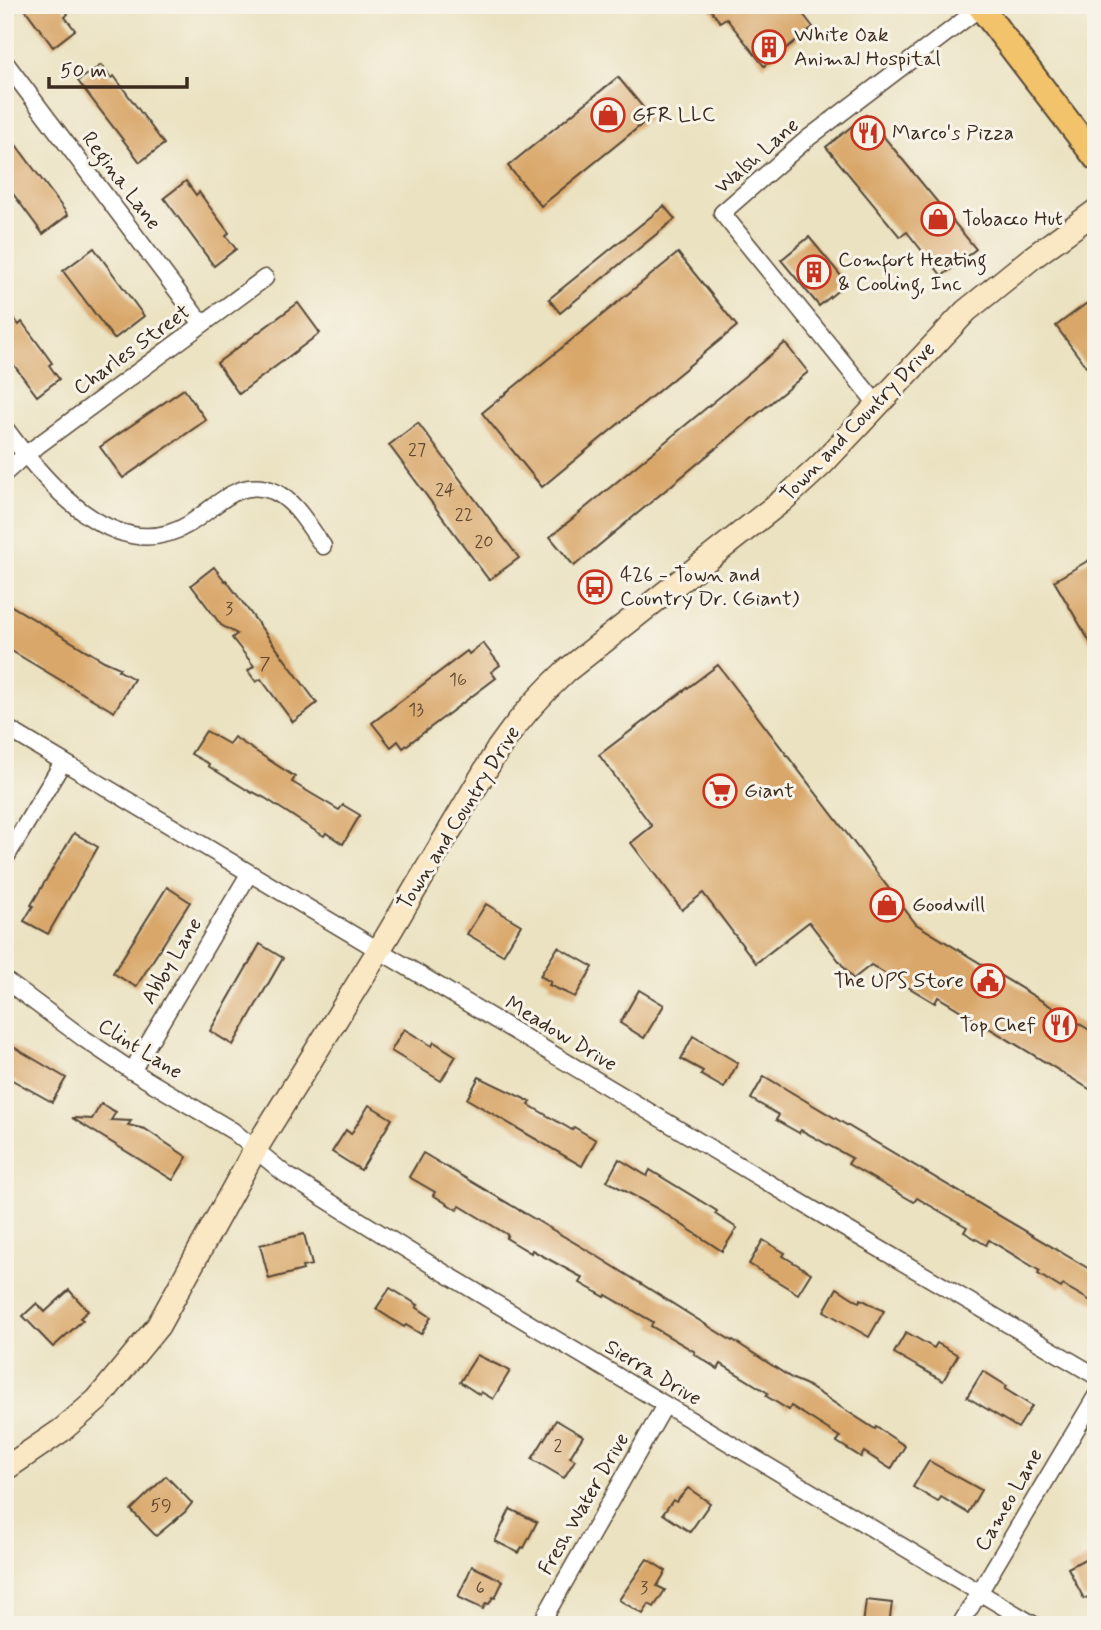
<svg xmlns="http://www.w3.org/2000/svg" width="1101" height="1630" font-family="Mynerve,sans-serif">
<rect width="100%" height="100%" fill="#f7f3e8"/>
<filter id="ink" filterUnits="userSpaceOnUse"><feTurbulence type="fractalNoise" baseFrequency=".0143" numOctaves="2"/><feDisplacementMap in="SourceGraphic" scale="14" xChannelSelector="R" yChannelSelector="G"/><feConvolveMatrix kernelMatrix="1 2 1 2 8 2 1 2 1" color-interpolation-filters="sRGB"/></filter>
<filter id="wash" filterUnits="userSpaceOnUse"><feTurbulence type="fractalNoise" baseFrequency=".00686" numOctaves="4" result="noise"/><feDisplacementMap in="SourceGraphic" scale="28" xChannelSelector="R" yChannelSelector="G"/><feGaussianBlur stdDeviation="1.57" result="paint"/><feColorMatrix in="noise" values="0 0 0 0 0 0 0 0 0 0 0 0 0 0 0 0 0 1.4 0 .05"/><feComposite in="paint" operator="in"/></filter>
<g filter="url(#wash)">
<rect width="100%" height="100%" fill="#ebe2c1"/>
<g id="blocks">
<g fill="#d9a76a">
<polygon points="22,5 61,5 68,14 65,17 75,30 53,47"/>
<polygon points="707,5 796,5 813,27 764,66 726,18 720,22"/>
<polygon points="101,65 111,78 114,76 164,144 140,162 78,81"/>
<polygon points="618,77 651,117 541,206 508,166"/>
<polygon points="866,115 976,249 942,276 907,232 900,237 826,147"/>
<polygon points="5,130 68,215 43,234 5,183"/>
<polygon points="186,181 196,195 199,192 209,206 229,233 226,236 236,249 214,266 164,198"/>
<polygon points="664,206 675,219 560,313 549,299"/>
<polygon points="809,237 847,283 819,306 781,260"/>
<polygon points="94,248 144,316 114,339 63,271"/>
<polygon points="678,253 737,326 542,487 482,413"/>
<polygon points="298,303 320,333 239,394 217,363"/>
<polygon points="1087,303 1096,314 1096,380 1056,326"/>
<polygon points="5,306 19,325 22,322 42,349 52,363 49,365 59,379 37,396 5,353"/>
<polygon points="785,343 808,372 574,566 550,537"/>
<polygon points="184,389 206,420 123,478 100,447"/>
<polygon points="418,423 519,558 489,580 389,445"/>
<polygon points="1089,560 1096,571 1096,652 1054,581"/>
<polygon points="214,567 225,581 226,580 317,703 293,722 261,679 256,682 248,671 254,666 232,638 237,634 221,625 191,585"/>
<polygon points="5,602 104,661 120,668 118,670 134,679 114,712 5,647"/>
<polygon points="483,643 500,665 491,672 496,678 403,748 398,741 391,747 372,723 467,651 469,654"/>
<polygon points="718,665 916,924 1096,1034 1096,1093 938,997 935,1003 871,965 853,979 809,922 756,963 703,893 682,910 631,843 652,826 599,755"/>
<polygon points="206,731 229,744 234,737 295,777 292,782 339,810 343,805 360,815 343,844 326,833 324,836 317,832 265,798 253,792 252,793 208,766 209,764 191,754"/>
<polygon points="74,833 98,847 48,934 24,921 33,906 31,905"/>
<polygon points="167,887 190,902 136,987 113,973"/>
<polygon points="486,904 521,925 503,955 467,934"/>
<polygon points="260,944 283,958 233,1045 210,1031"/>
<polygon points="558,947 593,967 575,997 549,985 551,982 540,976"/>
<polygon points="639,990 664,1005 644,1038 620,1023"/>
<polygon points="404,1029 432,1046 434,1042 456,1056 441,1081 391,1051"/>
<polygon points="693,1036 738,1063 724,1088 701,1075 703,1071 681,1059"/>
<polygon points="5,1042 66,1078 52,1102 5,1076"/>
<polygon points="764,1076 1096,1273 1096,1304 1063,1285 1061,1288 1038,1274 1040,1271 989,1240 986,1245 964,1232 967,1227 917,1198 914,1202 848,1164 852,1158 801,1130 799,1133 776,1120 779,1115 751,1099"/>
<polygon points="479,1077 531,1102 529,1105 572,1130 574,1127 596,1140 582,1166 467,1099"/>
<polygon points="101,1104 116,1112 111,1120 131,1121 128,1125 145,1129 187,1157 173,1180 72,1118 92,1119"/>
<polygon points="369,1105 392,1119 361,1170 332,1152 346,1130 351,1134"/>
<polygon points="423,1153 597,1256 732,1341 733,1340 793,1379 805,1384 875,1429 876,1427 905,1446 891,1469 864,1452 861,1457 837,1442 840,1437 791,1406 789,1410 766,1396 768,1393 721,1364 718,1369 694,1354 695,1352 651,1326 653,1322 606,1295 605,1297 580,1283 583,1278 532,1250 531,1253 506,1238 508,1235 460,1206 457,1210 433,1195 435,1192 409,1177"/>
<polygon points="619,1159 647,1176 650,1170 717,1211 715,1214 737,1228 722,1251 658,1209 607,1181"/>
<polygon points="304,1234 312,1265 302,1267 303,1270 269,1279 260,1245"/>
<polygon points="763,1240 785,1253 783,1256 811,1273 798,1294 749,1264"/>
<polygon points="390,1288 418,1305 416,1307 431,1317 421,1334 406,1325 404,1327 376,1309"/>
<polygon points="837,1288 859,1302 861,1299 884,1311 869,1337 824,1311"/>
<polygon points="69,1290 88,1311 80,1318 83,1320 53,1347 23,1316 37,1303 45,1312"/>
<polygon points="906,1332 934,1348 937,1343 958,1355 943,1381 894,1353"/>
<polygon points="477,1355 510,1371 493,1399 481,1392 480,1395 460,1382"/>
<polygon points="983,1371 1007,1386 1005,1389 1032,1406 1018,1428 967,1397"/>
<polygon points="556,1420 583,1436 570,1457 575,1460 564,1478 532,1459"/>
<polygon points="929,1461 981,1490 968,1513 941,1497 938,1502 913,1487"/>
<polygon points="166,1476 192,1503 185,1512 156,1536 131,1510"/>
<polygon points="688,1488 710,1503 690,1532 663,1514 673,1500 676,1502"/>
<polygon points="510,1509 537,1522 524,1548 522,1547 519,1553 495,1541"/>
<polygon points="1096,1553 1096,1593 1084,1599 1068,1568"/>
<polygon points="647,1559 666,1571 657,1586 665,1590 654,1607 649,1604 643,1614 619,1600"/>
<polygon points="472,1566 503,1581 495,1598 493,1597 489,1604 486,1603 483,1609 458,1597"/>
<polygon points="866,1600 892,1603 889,1625 863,1625"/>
</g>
</g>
</g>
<g filter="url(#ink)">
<use href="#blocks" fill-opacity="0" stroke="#554636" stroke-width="2"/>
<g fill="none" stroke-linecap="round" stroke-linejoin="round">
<defs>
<g id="street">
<polyline points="5,62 202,324"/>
<polyline points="877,404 722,213 807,139 981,7"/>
<path d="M 5,428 C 44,481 115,569 189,524 C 215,508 238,477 273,491 C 296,501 309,527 323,546"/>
<polyline points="5,473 25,455 265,278"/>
<polyline points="5,727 829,1219 1096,1376"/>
<polyline points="5,859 63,762"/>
<polyline points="5,980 83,1038 132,1071 233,1131 285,1174 438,1269 1034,1625"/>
<polyline points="132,1071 249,874"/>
<polyline points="540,1625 665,1405"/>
<polyline points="960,1625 1096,1396"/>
</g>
<path id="secondary" d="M 5,1469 L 62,1430 L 97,1400 L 158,1326 L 256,1148 L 379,950 L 498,749 C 518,720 540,695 566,671 L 783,500 L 821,465 L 966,311 L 1033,257 L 1096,211"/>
<polyline id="primary" points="979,5 1096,158"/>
</defs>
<use href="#street" stroke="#554636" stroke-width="19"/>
<use href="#secondary" stroke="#554636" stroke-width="26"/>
<use href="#primary" stroke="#554636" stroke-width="28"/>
<use href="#street" stroke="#fff" stroke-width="16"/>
<use href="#secondary" stroke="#fae7c3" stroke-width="23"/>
<use href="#primary" stroke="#f2c36a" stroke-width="24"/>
</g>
</g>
<defs>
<symbol id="building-ring" viewBox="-11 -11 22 22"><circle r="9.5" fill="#f7f3e8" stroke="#c8321e" stroke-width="1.5"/><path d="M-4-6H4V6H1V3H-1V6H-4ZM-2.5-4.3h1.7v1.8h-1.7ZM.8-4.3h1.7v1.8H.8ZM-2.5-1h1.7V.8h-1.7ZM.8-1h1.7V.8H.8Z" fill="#c8321e"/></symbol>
<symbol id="shop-ring" viewBox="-11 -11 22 22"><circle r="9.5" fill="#f7f3e8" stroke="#c8321e" stroke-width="1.5"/><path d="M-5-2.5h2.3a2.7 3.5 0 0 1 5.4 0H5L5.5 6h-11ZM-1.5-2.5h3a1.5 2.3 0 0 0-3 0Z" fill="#c8321e"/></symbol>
<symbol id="restaurant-ring" viewBox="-11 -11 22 22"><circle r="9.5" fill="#f7f3e8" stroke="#c8321e" stroke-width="1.5"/><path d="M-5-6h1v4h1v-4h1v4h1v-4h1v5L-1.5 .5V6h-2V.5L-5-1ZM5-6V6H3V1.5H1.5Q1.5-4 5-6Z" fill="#c8321e"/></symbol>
<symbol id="bus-ring" viewBox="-11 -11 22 22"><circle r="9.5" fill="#f7f3e8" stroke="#c8321e" stroke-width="1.5"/><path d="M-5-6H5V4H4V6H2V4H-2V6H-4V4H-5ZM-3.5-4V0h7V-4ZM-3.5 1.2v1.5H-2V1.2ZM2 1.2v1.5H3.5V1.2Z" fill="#c8321e"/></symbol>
<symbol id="supermarket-ring" viewBox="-11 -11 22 22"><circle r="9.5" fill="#f7f3e8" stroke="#c8321e" stroke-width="1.5"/><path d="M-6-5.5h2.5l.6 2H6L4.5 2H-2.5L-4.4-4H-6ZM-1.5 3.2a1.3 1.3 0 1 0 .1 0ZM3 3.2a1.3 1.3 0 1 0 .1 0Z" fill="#c8321e"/></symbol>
<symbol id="civic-ring" viewBox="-11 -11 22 22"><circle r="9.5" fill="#f7f3e8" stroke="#c8321e" stroke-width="1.5"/><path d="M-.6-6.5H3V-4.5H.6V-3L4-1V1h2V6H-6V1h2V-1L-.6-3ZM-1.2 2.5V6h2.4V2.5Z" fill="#c8321e"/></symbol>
</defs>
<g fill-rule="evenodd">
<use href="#building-ring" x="750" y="28" width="38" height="38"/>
<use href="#shop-ring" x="589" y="96" width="38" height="38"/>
<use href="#restaurant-ring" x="849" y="114" width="38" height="38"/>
<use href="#shop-ring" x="919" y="200" width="38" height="38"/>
<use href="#building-ring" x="795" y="253" width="38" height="38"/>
<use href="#bus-ring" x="576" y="568" width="38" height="38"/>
<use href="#supermarket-ring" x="701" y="772" width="38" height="38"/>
<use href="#shop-ring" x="868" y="886" width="38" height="38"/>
<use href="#civic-ring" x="969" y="962" width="38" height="38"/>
<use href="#restaurant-ring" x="1041" y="1006" width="38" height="38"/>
</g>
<g text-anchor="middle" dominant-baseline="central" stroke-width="6" stroke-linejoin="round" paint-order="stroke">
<g font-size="18" fill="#624931">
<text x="417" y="450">27</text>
<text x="445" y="490">24</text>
<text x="464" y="515">22</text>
<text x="484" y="542">20</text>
<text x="229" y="609">3</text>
<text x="265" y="664">7</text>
<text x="458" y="680">16</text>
<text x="416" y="710">13</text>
<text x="558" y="1446">2</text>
<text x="161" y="1506">59</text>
<text x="480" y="1588">6</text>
<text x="644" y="1588">3</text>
</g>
<g font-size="21" fill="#3b2a1e" stroke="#f7f3e8" text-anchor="start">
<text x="794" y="35">White Oak<tspan x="794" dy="24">Animal Hospital</tspan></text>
<text x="632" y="115">GFR LLC</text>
<text x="892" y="133">Marco's Pizza</text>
<text x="962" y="219">Tobacco Hut</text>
<text x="838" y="260">Comfort Heating<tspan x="838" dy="24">&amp; Cooling, Inc</tspan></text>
<text x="620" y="575">426 - Town and<tspan x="620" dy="24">Country Dr. (Giant)</tspan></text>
<text x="744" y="791">Giant</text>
<text x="912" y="905">Goodwill</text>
<text x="964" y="981" text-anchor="end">The UPS Store</text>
<text x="1036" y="1025" text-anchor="end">Top Chef</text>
</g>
<g font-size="21" fill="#3b2a1e" stroke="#f7f3e8">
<text transform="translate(757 156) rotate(-41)">Walsh Lane</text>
<text transform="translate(121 181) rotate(53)">Regina Lane</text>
<text transform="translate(132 350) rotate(-36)">Charles Street</text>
<text transform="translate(858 422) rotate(-46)">Town and Country Drive</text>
<text transform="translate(459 818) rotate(-58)">Town and Country Drive</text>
<text transform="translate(172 961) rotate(-59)">Abby Lane</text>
<text transform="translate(561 1034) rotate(31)">Meadow Drive</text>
<text transform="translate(140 1049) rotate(32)">Clint Lane</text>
<text transform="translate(653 1373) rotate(31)">Sierra Drive</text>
<text transform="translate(1009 1500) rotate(-60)">Cameo Lane</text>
<text transform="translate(584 1504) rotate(-60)">Fresh Water Drive</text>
</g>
</g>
<rect width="1101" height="1630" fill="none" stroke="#f7f3e8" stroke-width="28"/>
<path d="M49 77v10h138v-10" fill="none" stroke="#3b2a1e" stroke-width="3.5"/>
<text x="60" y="77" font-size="21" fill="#3b2a1e" stroke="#f7f3e8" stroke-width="5" paint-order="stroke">50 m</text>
</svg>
